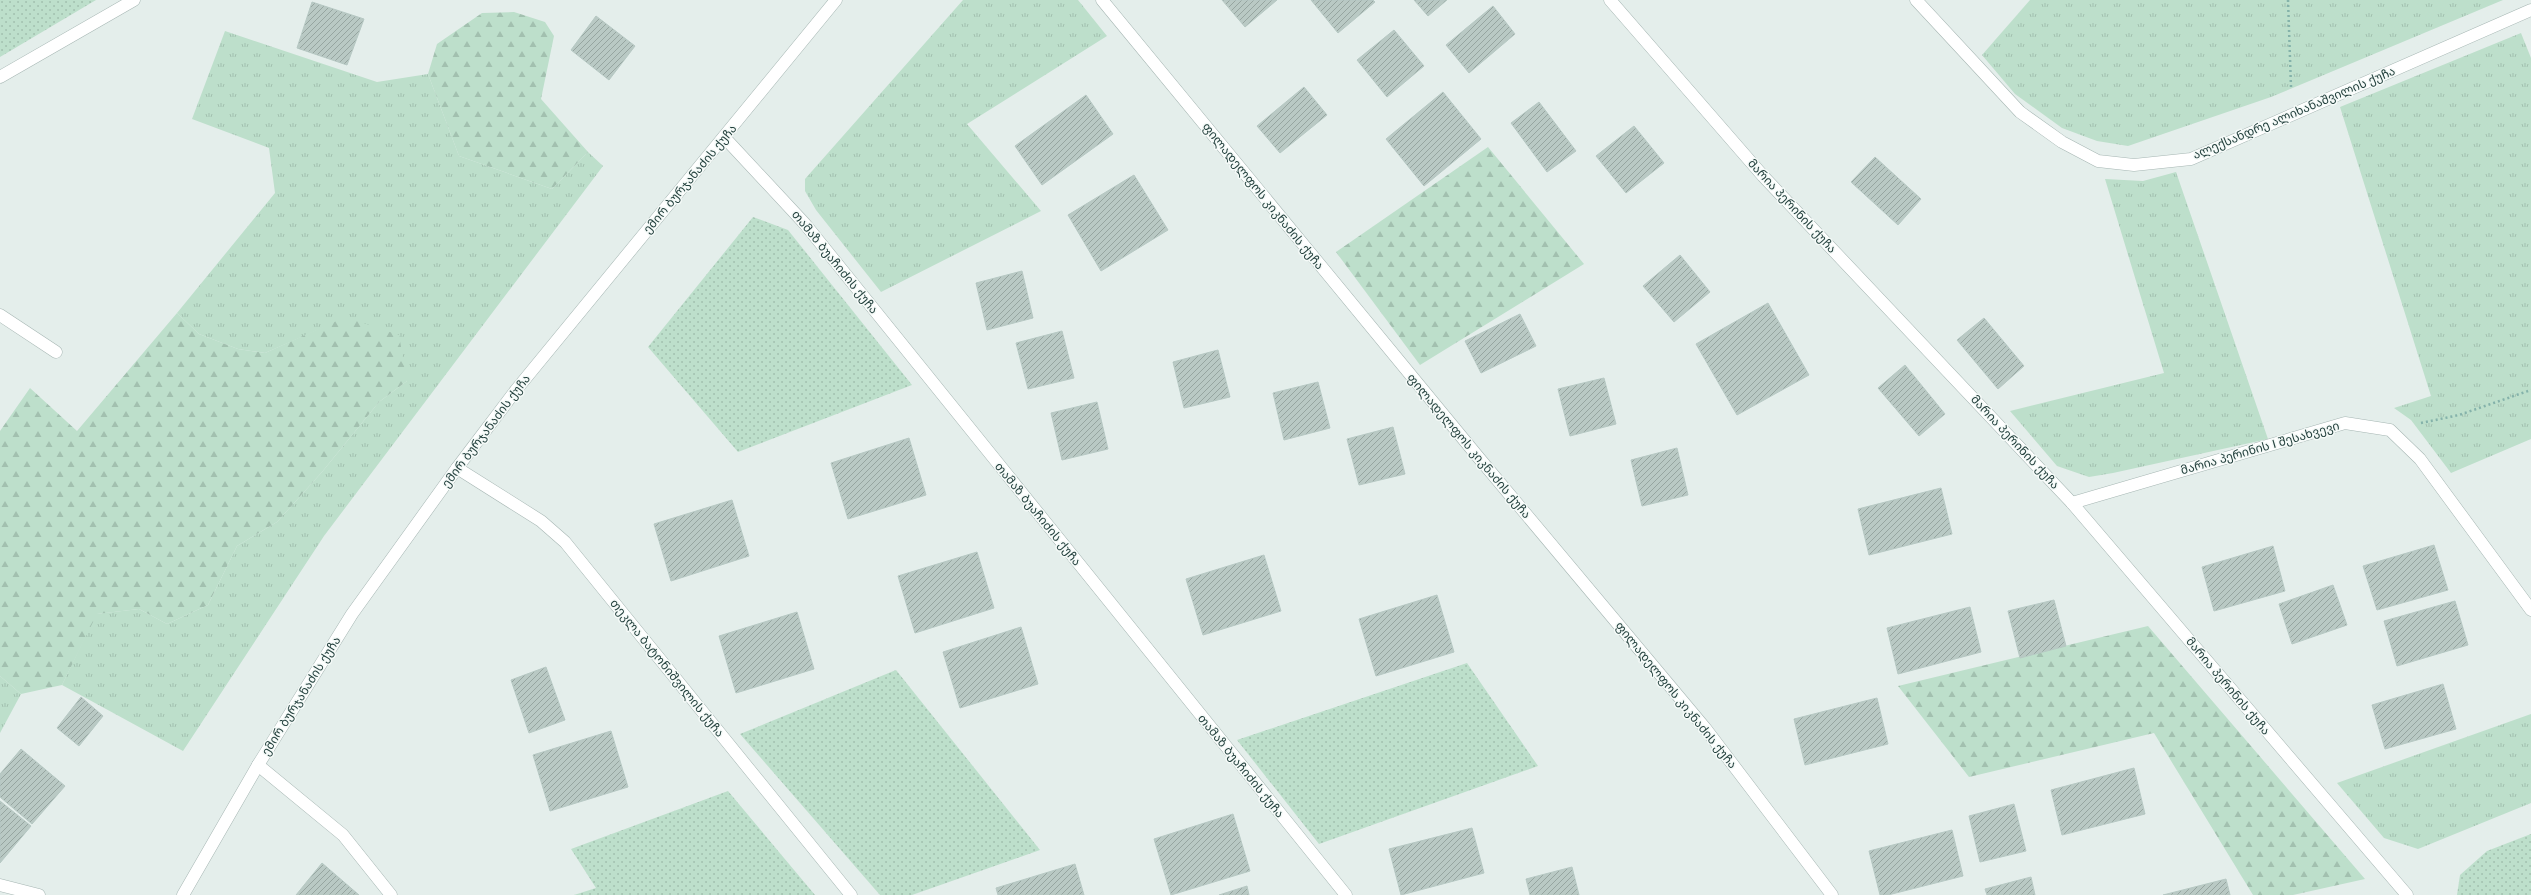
<svg xmlns="http://www.w3.org/2000/svg" width="2531" height="895" font-family="'Fira Sans','Noto Sans Georgian',sans-serif">
<defs>
<pattern id="grass-tufts" width="24" height="20" patternUnits="userSpaceOnUse"><rect width="24" height="20" fill="#bddfcb"/><path d="M3 7l-1-3M5 7V3M7 7l1-3M15 17l-1-3M17 17v-4M19 17l1-3" fill="none" stroke="#a2c0af"/></pattern>
<pattern id="forest-firs" width="22" height="20" patternUnits="userSpaceOnUse"><rect width="22" height="20" fill="#bddfcb"/><path d="M5 1l3.5 6h-7zM16 11l3.5 6h-7z" fill="#a2c0af"/></pattern>
<pattern id="park-dots" width="8" height="8" patternUnits="userSpaceOnUse"><rect width="8" height="8" fill="#bddfcb"/><path d="M2 2h.1M6 6h.1" fill="none" stroke="#a2c0af" stroke-width="1.8" stroke-linecap="round"/></pattern>
<pattern id="building-hatch" width="6" height="6" patternUnits="userSpaceOnUse"><rect width="6" height="6" fill="#b9c9c4"/><path d="M-1 1l2-2M0 6l6-6M5 7l2-2" fill="none" stroke="#96a5a0"/></pattern>
</defs>
<rect width="100%" height="100%" fill="#e4eeeb"/>
<g fill="url(#grass-tufts)">
<polygon points="963,0 1078,0 1107,36 967,124 1041,211 881,292 816,210 805,191 805,179"/>
<polygon points="2030,0 2503,0 2271,97 2128,146 2097,141 2062,128 2015,94 1982,55"/>
<polygon points="225,31 377,82 428,74 459,156 552,189 588,152 603,166 324,536 183,751 62,685 96,614 139,609 167,624 208,605 237,546 277,522 322,472 379,402 407,381 345,318 265,353 238,349 199,334 177,313 275,193 269,148 192,119"/>
<polygon points="2521,33 2531,58 2531,439 2451,473 2411,420 2394,408 2431,396 2340,107"/>
<polygon points="2176,172 2268,439 2113,473 2089,477 2057,466 2010,411 2164,373 2105,179 2143,181"/>
<polygon points="0,676 21,694 0,733"/>
<polygon points="2531,714 2531,803 2418,849 2384,838 2337,783"/>
</g>
<g fill="url(#forest-firs)">
<polygon points="514,12 545,22 554,36 541,99 588,152 552,189 459,156 428,74 437,44 482,13"/>
<polygon points="1488,147 1584,264 1420,365 1336,252"/>
<polygon points="177,313 199,334 238,349 265,353 345,317 399,335 407,381 379,402 322,472 277,522 237,546 208,605 167,624 139,609 97,614 62,685 21,694 0,676 0,431 30,388 77,431"/>
<polygon points="2148,626 2365,879 2293,895 2253,895 2154,733 1969,777 1898,686"/>
</g>
<g fill="url(#park-dots)">
<polygon points="0,0 96,0 0,57"/>
<polygon points="753,217 788,230 912,385 738,452 648,347"/>
<polygon points="1467,663 1538,766 1319,844 1237,740"/>
<polygon points="896,670 1040,850 912,895 880,895 740,734"/>
<polygon points="728,791 815,895 574,895 596,888 571,849"/>
<polygon points="2531,834 2531,895 2457,895 2460,875 2487,851"/>
</g>
<g fill="url(#building-hatch)" stroke="#b6c8c3">
<polygon points="1222,0 1277,0 1245,27"/>
<polygon points="1311,0 1373,0 1375,2 1338,33"/>
<polygon points="1414,0 1447,0 1428,16"/>
<polygon points="312,2 364,19 347,65 297,48"/>
<polygon points="1493,6 1515,34 1469,73 1446,45"/>
<polygon points="596,16 635,46 609,80 571,50"/>
<polygon points="1394,30 1424,66 1387,97 1357,60"/>
<polygon points="1304,87 1327,115 1280,153 1257,126"/>
<polygon points="1443,92 1481,139 1424,186 1386,139"/>
<polygon points="1086,95 1113,134 1042,185 1015,146"/>
<polygon points="1539,102 1576,151 1547,172 1511,123"/>
<polygon points="1634,126 1664,163 1626,193 1596,156"/>
<polygon points="1875,157 1921,199 1898,225 1851,182"/>
<polygon points="1134,175 1168,230 1101,271 1068,215"/>
<polygon points="1680,255 1710,292 1674,322 1643,286"/>
<polygon points="1022,271 1033,318 987,330 976,283"/>
<polygon points="1768,303 1809,375 1737,415 1696,344"/>
<polygon points="1520,314 1536,346 1481,373 1465,341"/>
<polygon points="1984,318 2024,366 1998,389 1957,340"/>
<polygon points="1062,331 1074,378 1028,389 1016,343"/>
<polygon points="1218,350 1230,397 1184,408 1173,362"/>
<polygon points="1905,365 1945,414 1919,436 1878,388"/>
<polygon points="1604,378 1616,424 1570,436 1558,389"/>
<polygon points="1318,382 1330,428 1284,440 1273,393"/>
<polygon points="1097,402 1108,449 1062,460 1051,413"/>
<polygon points="1393,427 1405,474 1359,485 1347,439"/>
<polygon points="909,438 926,495 848,519 831,463"/>
<polygon points="1677,448 1688,495 1642,506 1631,460"/>
<polygon points="1941,488 1952,534 1869,555 1858,509"/>
<polygon points="732,500 749,556 671,581 654,524"/>
<polygon points="2434,545 2448,590 2377,610 2363,566"/>
<polygon points="2273,546 2285,591 2214,611 2202,567"/>
<polygon points="977,552 994,608 915,633 898,576"/>
<polygon points="1264,555 1281,611 1203,635 1186,579"/>
<polygon points="2333,585 2347,625 2292,644 2279,604"/>
<polygon points="1437,595 1454,652 1376,676 1359,619"/>
<polygon points="2054,600 2066,646 2020,658 2008,611"/>
<polygon points="2455,601 2468,645 2397,666 2384,621"/>
<polygon points="1970,607 1981,652 1898,674 1887,628"/>
<polygon points="797,612 814,669 736,693 719,636"/>
<polygon points="1021,627 1038,684 960,708 943,652"/>
<polygon points="546,667 565,720 529,733 511,680"/>
<polygon points="2443,684 2456,729 2385,749 2372,705"/>
<polygon points="81,697 103,716 79,746 57,728"/>
<polygon points="1877,698 1888,744 1805,765 1794,719"/>
<polygon points="611,731 628,787 550,811 533,755"/>
<polygon points="21,749 65,786 32,824 0,797 0,774"/>
<polygon points="2134,768 2145,814 2062,835 2051,790"/>
<polygon points="0,801 31,826 0,863"/>
<polygon points="2014,804 2026,851 1980,862 1969,816"/>
<polygon points="1233,814 1250,871 1171,895 1154,839"/>
<polygon points="1472,828 1484,873 1401,895 1389,849"/>
<polygon points="1952,830 1963,876 1888,895 1880,895 1869,851"/>
<polygon points="322,863 359,895 296,895"/>
<polygon points="1075,864 1084,895 998,895 996,888"/>
<polygon points="1572,867 1579,895 1530,895 1526,879"/>
<polygon points="2031,877 2035,895 1987,895 1985,889"/>
<polygon points="2226,879 2230,895 2163,895"/>
<polygon points="1247,886 1249,895 1219,895"/>
</g>
<g fill="none" stroke-linecap="round" stroke-linejoin="round">
<defs>
<g id="service">
<polyline points="0,315 56,352"/>
<polyline points="0,885 39,895"/>
</g>
<g id="minor">
<polyline points="1102,0 1479,458 1705,728 1832,895"/>
<polyline points="1610,0 1763,176 2072,503 2407,895"/>
<polyline points="1916,0 2020,112 2062,142 2098,161 2134,165 2191,159 2531,10"/>
<polyline points="0,77 134,0"/>
<polyline points="724,137 805,224 1346,895"/>
<polyline points="457,468 541,521 565,542 851,895"/>
<polyline points="2072,503 2345,423 2390,430 2420,459 2531,610"/>
<polyline points="258,765 343,835 391,895"/>
</g>
<polyline id="tertiary" points="183,895 258,765 352,614 457,468 516,390 836,0"/>
</defs>
<use href="#service" stroke="#a6b6b3" stroke-width="13"/>
<use href="#minor" stroke="#a6b6b3" stroke-width="13"/>
<use href="#tertiary" stroke="#a6b6b3" stroke-width="13"/>
<g stroke="#84b2aa" stroke-width="2.5" stroke-dasharray="2 3" stroke-linecap="butt">
<polyline points="2288,0 2291,87"/>
<polyline points="2421,423 2459,415 2531,390"/>
</g>
<use href="#service" stroke="#fff" stroke-width="12"/>
<use href="#minor" stroke="#fff" stroke-width="12"/>
<use href="#tertiary" stroke="#fff" stroke-width="12"/>
</g>
<g text-anchor="middle" dominant-baseline="central" stroke-width="3" stroke-linejoin="round" paint-order="stroke">
<g font-size="12" fill="#23403d" stroke="#f5faf8">
<text transform="translate(2294 113) rotate(-23)">ალექსანდრე ალიხანაშვილის ქუჩა</text>
<text transform="translate(690 179) rotate(-50)">ემირ ბურჯანაძის ქუჩა</text>
<text transform="translate(1263 196) rotate(51)">ფილადელფოს კიკნაძის ქუჩა</text>
<text transform="translate(1792 206) rotate(47)">მარია პერინის ქუჩა</text>
<text transform="translate(835 262) rotate(51)">თამაზ ბუაჩიძის ქუჩა</text>
<text transform="translate(486 431) rotate(-53)">ემირ ბურჯანაძის ქუჩა</text>
<text transform="translate(2015 442) rotate(47)">მარია პერინის ქუჩა</text>
<text transform="translate(1469 446) rotate(50)">ფილადელფოს კიკნაძის ქუჩა</text>
<text transform="translate(2260 448) rotate(-16)">მარია პერინის I შესახვევი</text>
<text transform="translate(1038 514) rotate(51)">თამაზ ბუაჩიძის ქუჩა</text>
<text transform="translate(667 668) rotate(51)">თეკლა ბატონიშვილის ქუჩა</text>
<text transform="translate(2228 686) rotate(50)">მარია პერინის ქუჩა</text>
<text transform="translate(1676 695) rotate(51)">ფილადელფოს კიკნაძის ქუჩა</text>
<text transform="translate(301 696) rotate(-58)">ემირ ბურჯანაძის ქუჩა</text>
<text transform="translate(1241 766) rotate(51)">თამაზ ბუაჩიძის ქუჩა</text>
</g>
</g>
</svg>
